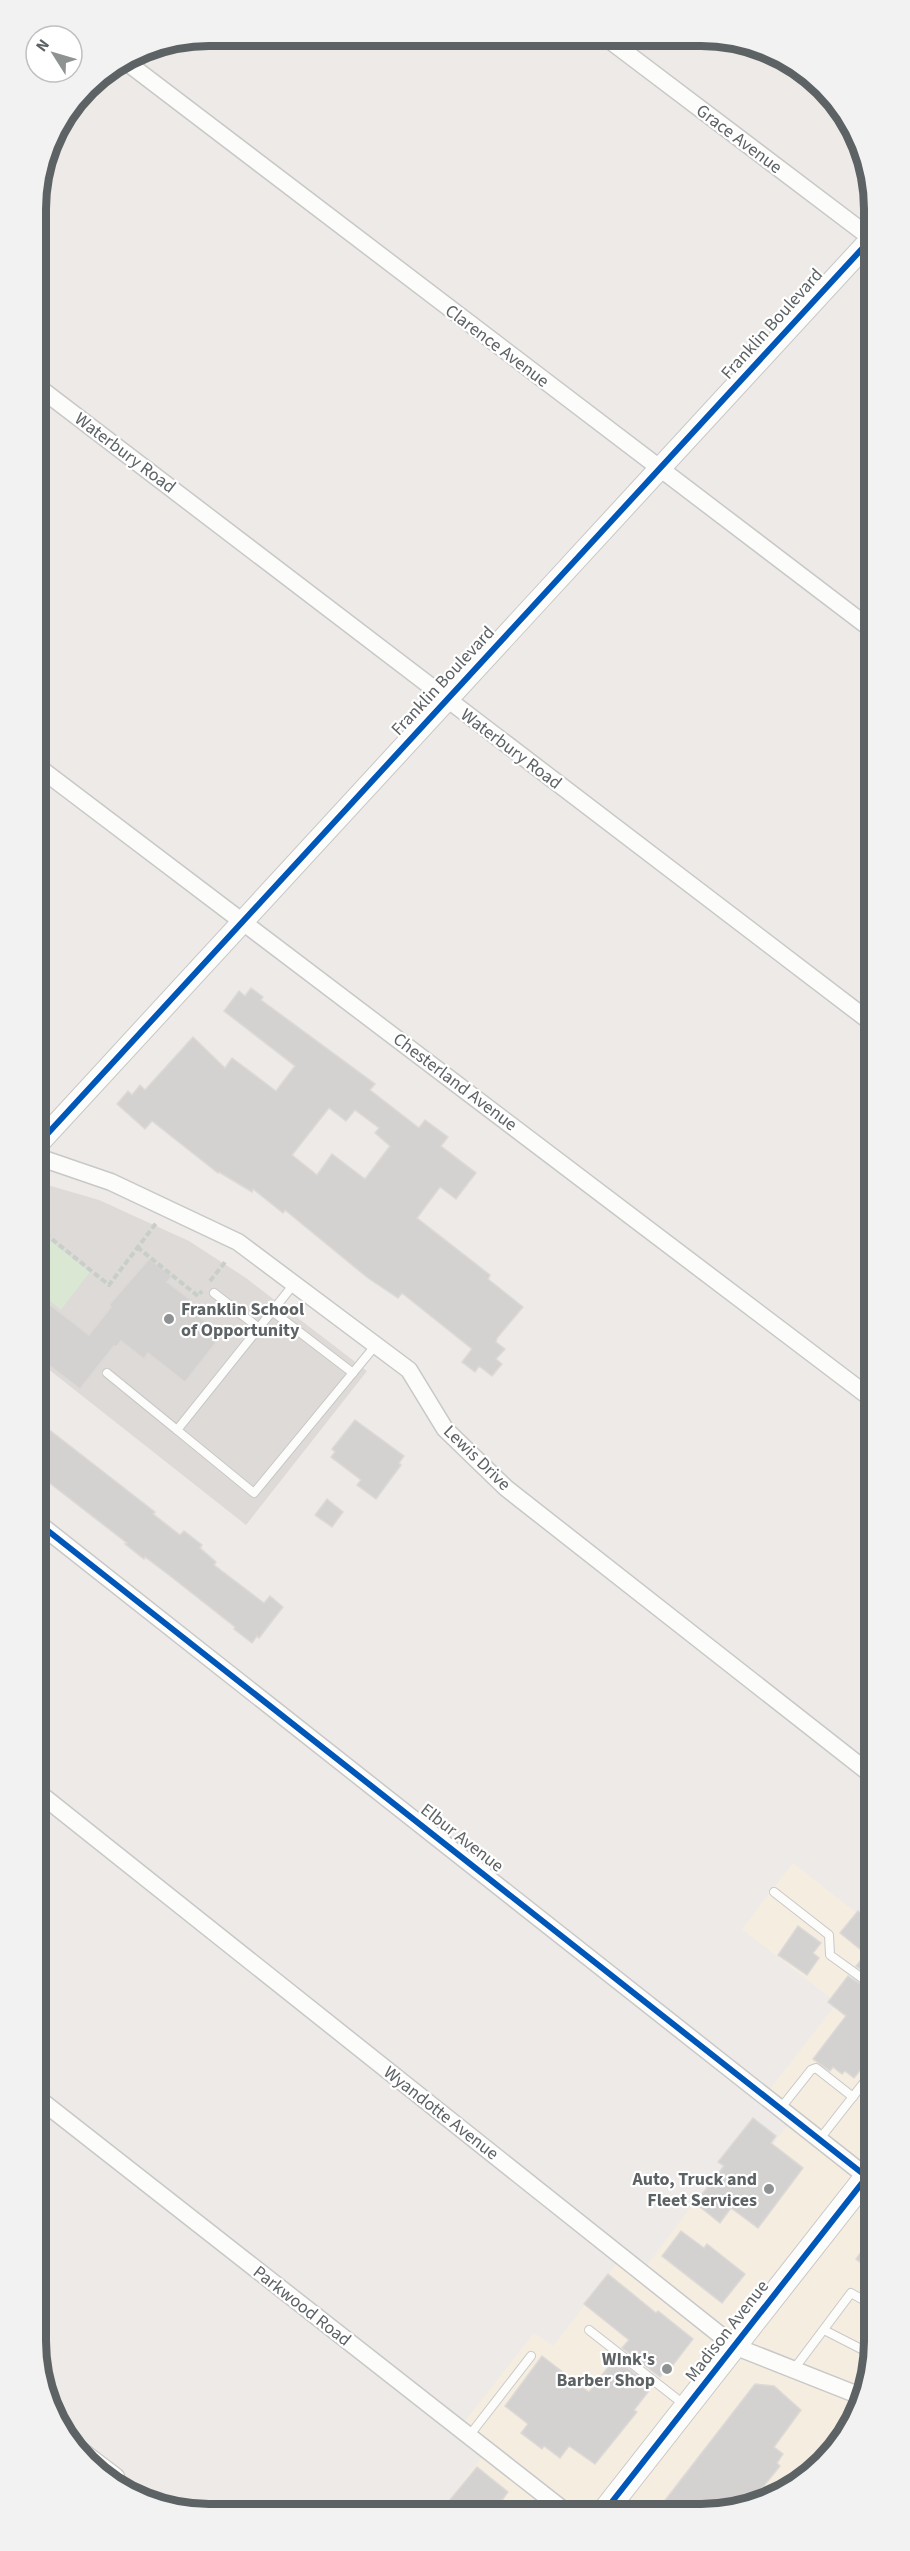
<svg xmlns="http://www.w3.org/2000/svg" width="910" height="2551" font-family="'Source Sans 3',sans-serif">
<rect width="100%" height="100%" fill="#edeae7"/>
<polygon fill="#f6ede1" points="793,1863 873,1926 874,2352 861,2407 831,2456 787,2492 734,2512 440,2512 490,2446 462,2425 534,2333 553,2346 625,2253 645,2268 706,2187 742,2184 795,2116 767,2093 837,2003 742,1929"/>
<polygon fill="#dedad7" points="51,1186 99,1200 189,1241 246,1278 367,1371 246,1525 38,1361 38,1188"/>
<polygon fill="#d9e7d3" points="38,1231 90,1272 61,1310 49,1300 38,1314"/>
<g fill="#d4d2d1" stroke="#dcd9d6" stroke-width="1.5" fill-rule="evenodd">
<path d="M 251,988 L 263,997 L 261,1000 L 375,1084 L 370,1090 L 419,1128 L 425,1120 L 448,1137 L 441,1146 L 476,1173 L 456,1199 L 440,1187 L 417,1218 L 490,1275 L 488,1279 L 523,1307 L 497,1338 L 496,1342 L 505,1349 L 496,1359 L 502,1364 L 492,1376 L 479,1366 L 475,1372 L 462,1362 L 472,1349 L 402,1293 L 398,1298 L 368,1278 L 285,1210 L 283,1213 L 253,1189 L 252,1192 L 219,1172 L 218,1173 L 152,1121 L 145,1129 L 117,1104 L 128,1091 L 132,1095 L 140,1085 L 145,1090 L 193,1037 L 225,1068 L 232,1058 L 276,1091 L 295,1066 L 224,1011 L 239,991 L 245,996 ZM 329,1108 L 346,1121 L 355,1110 L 379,1128 L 375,1133 L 390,1146 L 365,1179 L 332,1154 L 317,1175 L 292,1155 Z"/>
<polygon points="149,1259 172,1276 167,1282 191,1300 186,1306 222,1335 185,1382 148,1353 144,1359 121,1341 116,1347 114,1346 80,1389 50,1366 38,1382 38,1318 49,1304 89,1335 111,1307 109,1305"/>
<polygon points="355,1420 404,1456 399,1463 401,1465 376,1499 357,1485 361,1480 331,1457 335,1452 332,1449"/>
<polygon points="38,1421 155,1512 153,1514 180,1535 184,1531 202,1545 200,1548 216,1562 214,1565 256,1597 264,1603 270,1596 283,1607 259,1638 257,1636 252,1643 234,1629 235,1627 169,1575 145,1557 144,1559 125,1544 127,1543 38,1474"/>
<polygon points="327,1499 343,1512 332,1527 315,1515"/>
<polygon points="858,1911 873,1923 873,1978 856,1966 866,1954 840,1933"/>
<polygon points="798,1926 821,1943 813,1953 819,1958 807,1975 778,1955"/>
<polygon points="848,1976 873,1992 873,2054 854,2078 845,2071 842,2074 833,2067 830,2071 813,2059 846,2016 828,2002"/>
<polygon points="753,2118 776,2136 771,2143 803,2168 758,2228 731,2208 720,2223 695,2203 724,2166 718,2162"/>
<polygon points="681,2231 704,2248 707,2244 745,2274 722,2303 662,2256"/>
<polygon points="873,2236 874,2257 874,2273 856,2259"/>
<polygon points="608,2274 656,2313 658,2311 693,2339 666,2374 663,2373 660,2377 622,2348 629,2340 584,2304"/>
<polygon points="542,2356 589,2392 615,2358 652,2387 634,2410 637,2412 595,2464 569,2446 560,2458 544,2446 542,2449 521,2433 528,2424 505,2406"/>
<polygon points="755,2384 774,2386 801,2410 774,2447 783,2454 777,2463 780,2466 754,2498 759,2502 734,2512 674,2512 663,2503"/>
<polygon points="477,2467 508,2492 500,2503 511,2512 440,2512"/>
</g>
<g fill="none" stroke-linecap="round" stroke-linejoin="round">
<defs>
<g id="service">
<polyline points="294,1284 177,1430 254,1493 375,1346"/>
<polyline points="214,1293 259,1328"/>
<polyline points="272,1311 353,1373"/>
<polyline points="107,1373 177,1430"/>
<polyline points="774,1892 829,1935 830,1955 873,1986"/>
<polyline points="780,2109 811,2070 816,2068 853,2097"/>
<polyline points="819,2140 873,2071"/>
<polyline points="589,2330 686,2406"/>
<polyline points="824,2330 873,2355"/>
<polyline points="794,2369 851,2293 874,2306"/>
<polyline points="469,2436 531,2356"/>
</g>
<g id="minor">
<polyline points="608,39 871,238"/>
<polyline points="125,61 871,629"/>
<polyline points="37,386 872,1023"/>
<polyline points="37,766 872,1399"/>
<polyline points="38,1157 111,1182 238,1242 409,1370 445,1429 506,1488 873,1776"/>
<polyline points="38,1523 867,2177"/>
<polyline points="39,1793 734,2346 863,2397"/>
<polyline points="39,2099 566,2512"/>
<polyline points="614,2499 631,2512"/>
</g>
<g id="tertiary">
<polyline points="38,1144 871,239"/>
<polyline points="81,2453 114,2478"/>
</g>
<polyline id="secondary" points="604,2512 873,2169"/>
</defs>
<use href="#service" stroke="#c8c8c8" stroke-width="10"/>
<use href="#minor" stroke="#c8c8c8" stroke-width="19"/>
<use href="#tertiary" stroke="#c8c8c8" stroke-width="23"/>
<use href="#secondary" stroke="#c8c8c8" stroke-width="26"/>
<g stroke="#c8ceca" stroke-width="4" stroke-dasharray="6 3" stroke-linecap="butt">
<polyline points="38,1228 109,1285 157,1222"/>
<polyline points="137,1247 198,1296 202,1291"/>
<polyline points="210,1281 226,1261"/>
</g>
<use href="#service" stroke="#fcfcfb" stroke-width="8"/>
<use href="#minor" stroke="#fcfcfb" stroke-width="16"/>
<use href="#tertiary" stroke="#fcfcfb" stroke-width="21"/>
<use href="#secondary" stroke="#fcfcfb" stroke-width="24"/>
<defs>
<g id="cycleway">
<polyline points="38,1144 871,239"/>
<polyline points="38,1523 867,2177"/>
<polyline points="604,2512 873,2169"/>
</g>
</defs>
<use href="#cycleway" stroke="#fff" stroke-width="10"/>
<use href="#cycleway" stroke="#0057b8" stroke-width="6"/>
</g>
<g fill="#8f9292" stroke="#fff" stroke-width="2">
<circle cx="169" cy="1319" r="6"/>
<circle cx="769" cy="2189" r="6"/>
<circle cx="667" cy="2369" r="6"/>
</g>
<g text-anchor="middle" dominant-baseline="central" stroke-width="4.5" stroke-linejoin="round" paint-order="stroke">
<g font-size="18" fill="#5d6265" stroke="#fff">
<text transform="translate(739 139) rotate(37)">Grace Avenue</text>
<text transform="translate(772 324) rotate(-48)">Franklin Boulevard</text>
<text transform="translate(497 346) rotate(37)">Clarence Avenue</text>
<text transform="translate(125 453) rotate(37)">Waterbury Road</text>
<text transform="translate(443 681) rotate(-47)">Franklin Boulevard</text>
<text transform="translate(511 749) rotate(37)">Waterbury Road</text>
<text transform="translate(455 1082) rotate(37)">Chesterland Avenue</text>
<text transform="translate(477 1458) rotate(44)">Lewis Drive</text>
<text transform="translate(462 1838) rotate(38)">Elbur Avenue</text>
<text transform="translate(441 2113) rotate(38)">Wyandotte Avenue</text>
<text transform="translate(302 2306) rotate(38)">Parkwood Road</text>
<text transform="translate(727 2331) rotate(-52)">Madison Avenue</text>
</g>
<g font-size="18" font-weight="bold" fill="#5d6265" stroke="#fff" text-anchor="end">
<text x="181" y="1309" text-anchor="start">Franklin School<tspan x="181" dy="21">of Opportunity</tspan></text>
<text x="757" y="2179">Auto, Truck and<tspan x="757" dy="21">Fleet Services</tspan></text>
<text x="655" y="2359">WInk's<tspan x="655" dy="21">Barber Shop</tspan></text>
</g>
</g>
<path d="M0 0H910V2551H0ZM209 46H701A163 163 0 0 1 864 209V2341A163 163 0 0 1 701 2504H209A163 163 0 0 1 46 2341V209A163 163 0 0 1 209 46Z" fill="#f2f2f3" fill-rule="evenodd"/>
<path fill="none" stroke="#5d6265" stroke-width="8" d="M209 46H701A163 163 0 0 1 864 209V2341A163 163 0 0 1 701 2504H209A163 163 0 0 1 46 2341V209A163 163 0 0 1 209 46Z"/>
<g transform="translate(54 54) rotate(307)"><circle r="28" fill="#ffffff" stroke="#bec0c1" stroke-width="1.5"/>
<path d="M0-4.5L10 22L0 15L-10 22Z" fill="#8f9292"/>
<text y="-9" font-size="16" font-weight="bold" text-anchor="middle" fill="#5d6265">N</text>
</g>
</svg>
